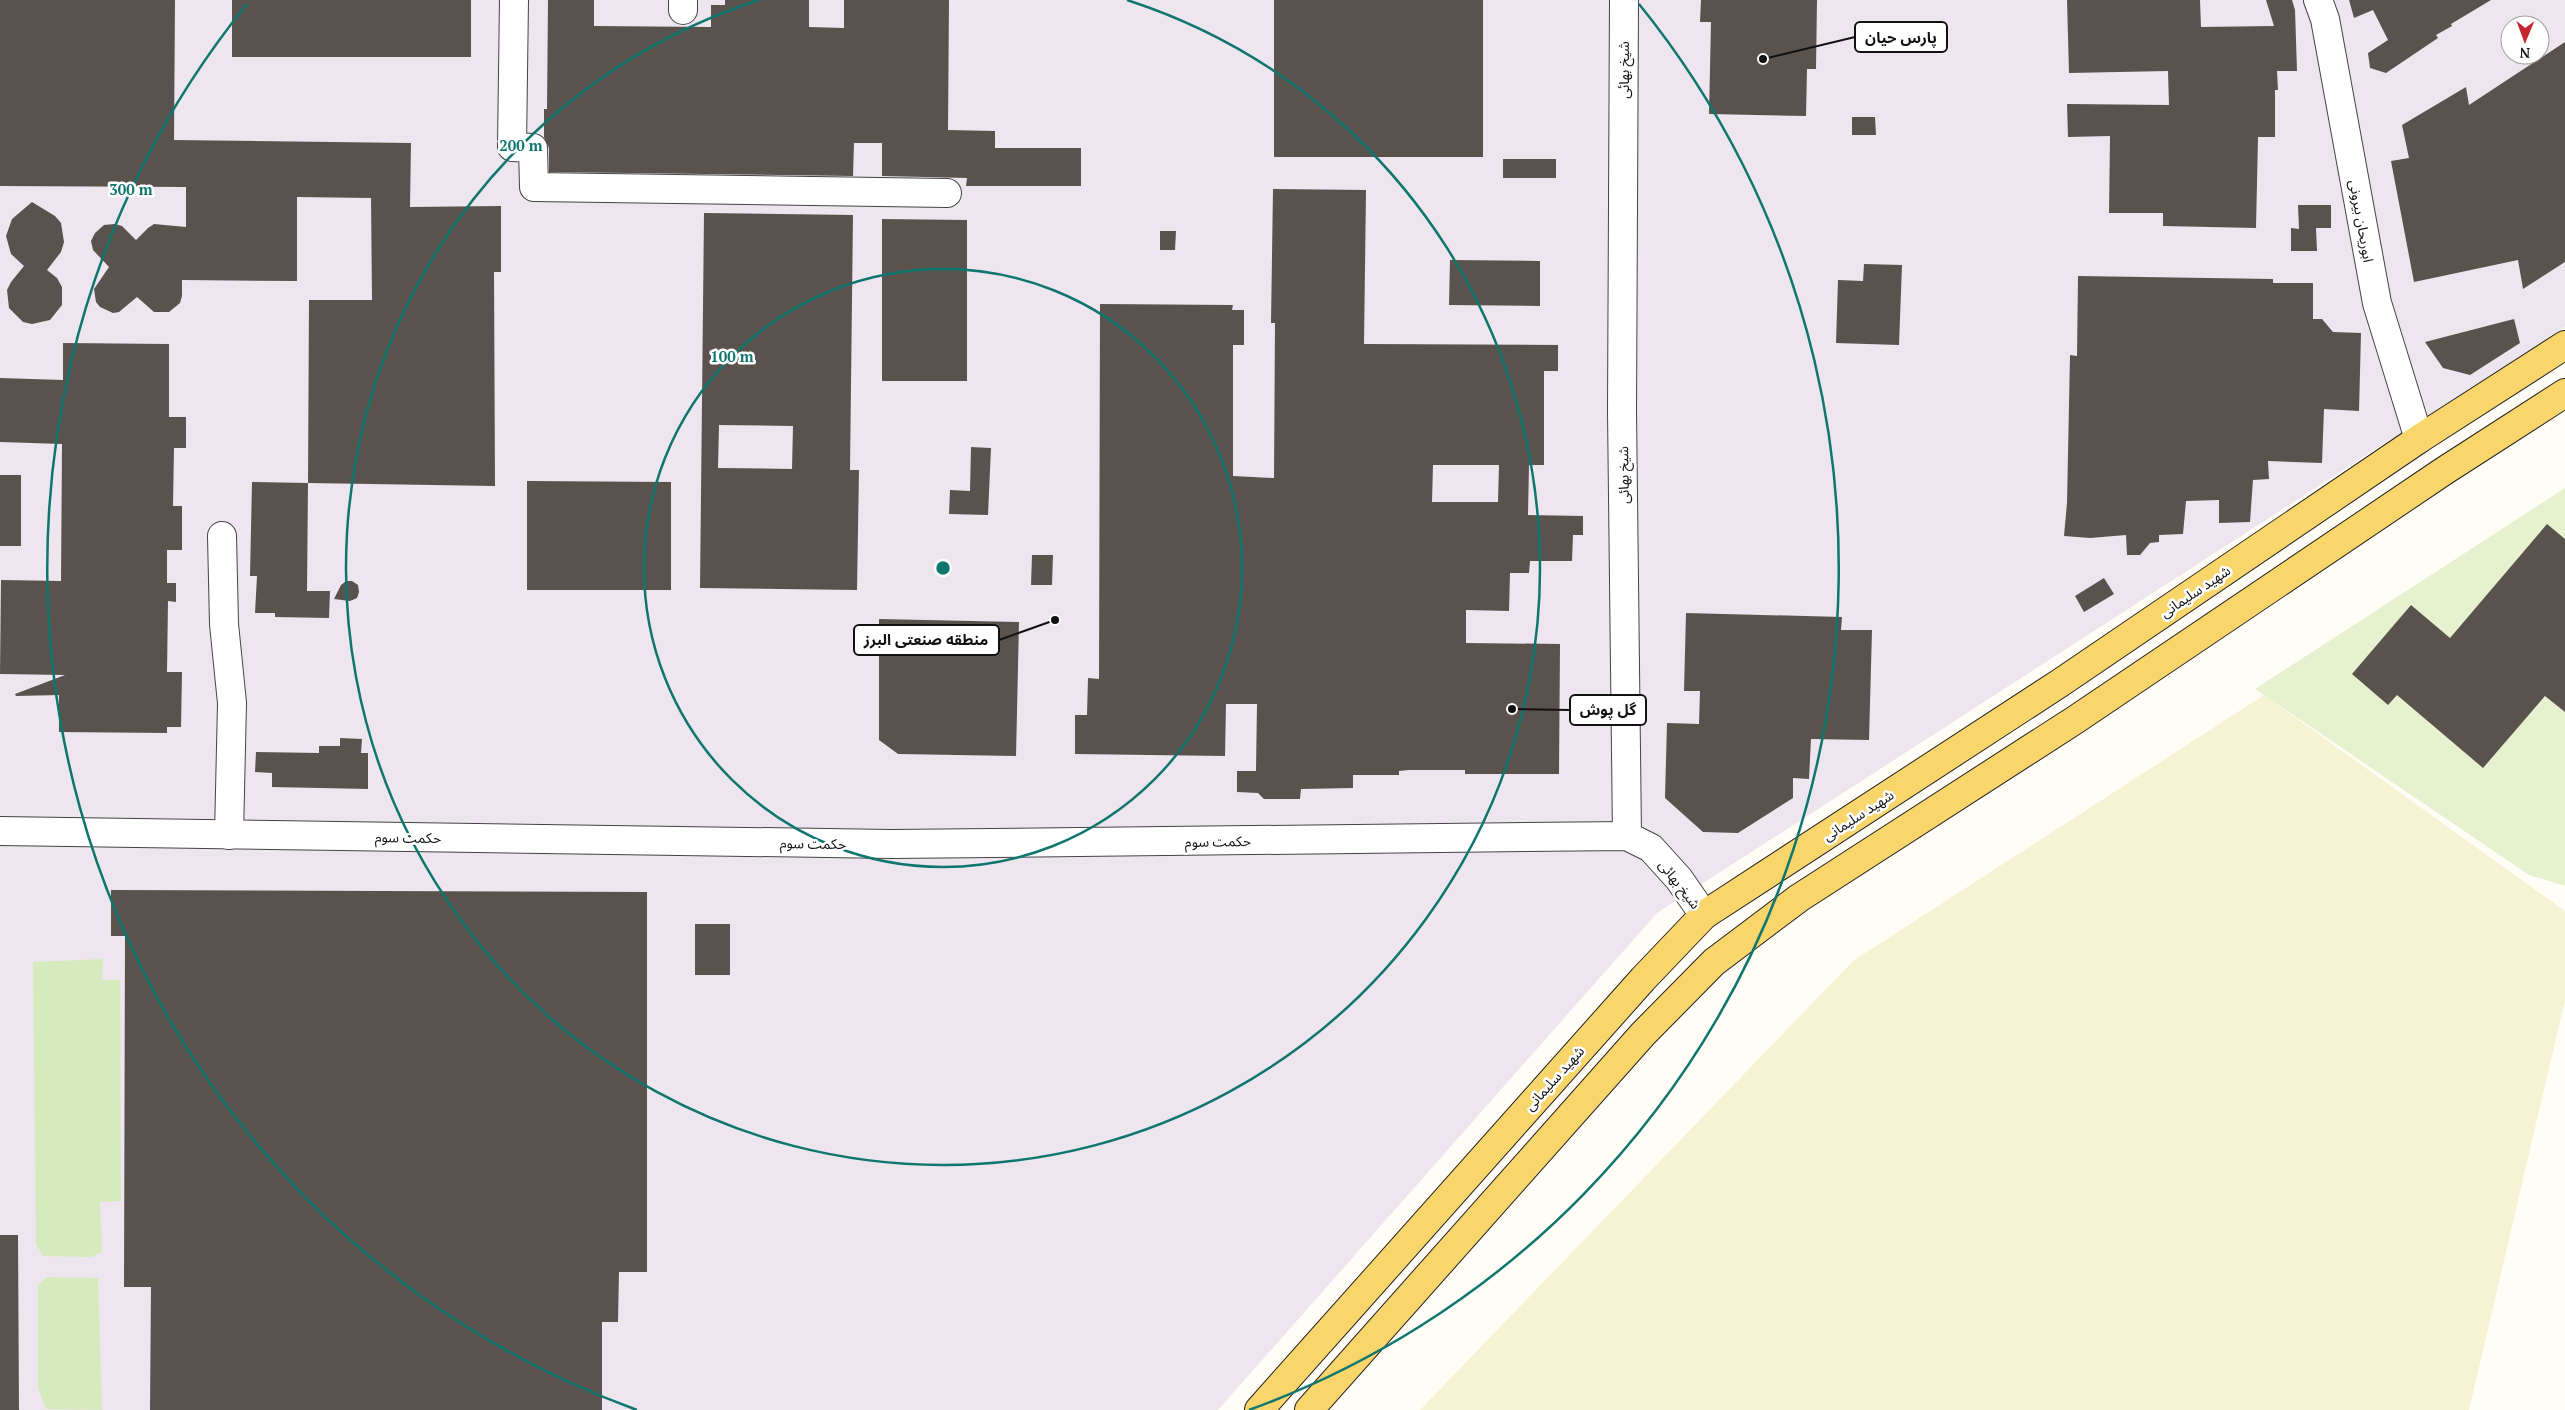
<svg xmlns="http://www.w3.org/2000/svg" width="2565" height="1410" font-family="'PT Serif','Noto Sans Arabic',serif">
<rect width="100%" height="100%" fill="#fffdf5"/>
<path fill="#eee6ef" fill-rule="evenodd" d="M 0,0 L 2565,0 L 2565,327 L 1657,913 L 1218,1410 L 0,1410 ZM 2510,25 L 2540,25 L 2540,55 L 2510,55 Z"/>
<polygon fill="#f6f3d4" points="2264,695 2565,911 2565,1000 2469,1410 1420,1410 1853,961"/>
<g fill="#d5ebbd">
<polygon points="103,959 102,980 120,980 121,1201 100,1202 102,1252 91,1257 43,1256 36,1244 33,962"/>
<polygon points="47,1277 98,1278 102,1410 46,1409 38,1388 38,1285"/>
</g>
<polygon fill="#e6f2cf" points="2565,488 2565,886 2529,875 2255,689"/>
<g fill="#5a524d" fill-rule="evenodd">
<polygon points="0,0 175,0 174,140 411,143 410,207 501,206 501,272 494,272 495,486 308,483 309,300 372,300 371,198 297,197 297,281 182,280 182,296 180,303 169,312 154,312 137,297 119,312 113,313 100,307 96,302 94,289 109,267 93,250 91,241 95,233 104,225 115,224 122,226 136,240 148,228 154,224 186,227 186,187 0,186"/>
<rect x="232" y="0" width="239" height="57"/>
<polygon points="548,0 594,0 594,26 711,27 711,5 725,5 725,0 809,0 809,27 844,28 844,0 949,0 948,130 995,131 995,148 1081,148 1081,186 966,186 967,178 882,176 882,143 854,143 853,176 549,172 549,148 544,137 544,109 547,109"/>
<rect x="1274" y="0" width="209" height="157"/>
<polygon points="1701,0 1817,0 1816,69 1807,69 1806,116 1709,114 1711,22 1700,22"/>
<polygon points="2067,0 2200,0 2201,27 2274,26 2266,0 2292,0 2295,10 2297,71 2277,71 2278,90 2275,90 2275,137 2258,137 2256,228 2163,226 2163,213 2109,213 2110,136 2068,137 2067,104 2169,105 2168,71 2069,73"/>
<polygon points="2349,0 2491,0 2451,24 2452,26 2436,35 2438,38 2386,73 2370,68 2368,53 2388,40 2373,10 2354,18"/>
<polygon points="2565,42 2565,262 2523,289 2518,260 2414,282 2391,161 2409,158 2402,125 2466,87 2469,105"/>
<polygon points="1852,117 1875,117 1876,135 1852,135"/>
<rect x="1503" y="159" width="53" height="19"/>
<path d="M 1273,189 L 1366,190 L 1364,344 L 1558,345 L 1558,371 L 1544,371 L 1544,465 L 1529,465 L 1528,515 L 1583,516 L 1583,535 L 1573,535 L 1572,561 L 1530,561 L 1529,573 L 1510,573 L 1509,611 L 1466,610 L 1466,643 L 1560,644 L 1559,774 L 1465,774 L 1465,770 L 1409,770 L 1399,771 L 1399,775 L 1353,775 L 1353,788 L 1301,789 L 1300,799 L 1264,799 L 1258,793 L 1237,792 L 1237,771 L 1256,771 L 1257,704 L 1226,704 L 1225,756 L 1075,754 L 1075,715 L 1087,715 L 1088,678 L 1099,679 L 1100,304 L 1233,305 L 1232,310 L 1244,310 L 1244,345 L 1233,345 L 1233,476 L 1274,478 L 1275,323 L 1271,323 ZM 1433,465 L 1499,465 L 1498,502 L 1432,502 Z"/>
<polygon points="32,202 55,216 61,223 64,242 61,252 47,270 57,278 62,287 62,305 50,320 32,324 23,322 9,308 7,290 11,282 24,266 11,254 6,236 12,219"/>
<polygon points="2298,205 2331,205 2331,228 2316,228 2317,251 2291,251 2291,228 2299,229"/>
<path d="M 704,213 L 853,215 L 850,470 L 859,470 L 857,590 L 700,588 ZM 719,425 L 793,426 L 792,469 L 718,468 Z"/>
<polygon points="882,219 967,220 967,381 882,381"/>
<polygon points="1160,231 1176,231 1175,250 1160,250"/>
<polygon points="1450,260 1540,261 1540,306 1449,305"/>
<polygon points="1864,264 1902,265 1899,345 1836,343 1838,280 1863,281"/>
<polygon points="2078,276 2273,279 2273,283 2313,283 2313,319 2322,319 2333,332 2361,333 2359,411 2324,409 2322,463 2268,461 2269,479 2253,480 2250,522 2219,523 2219,500 2186,501 2183,534 2159,535 2159,542 2150,543 2140,555 2127,555 2126,535 2090,538 2064,536 2067,503 2070,355 2077,356"/>
<polygon points="2514,319 2520,343 2470,375 2443,368 2425,342"/>
<polygon points="63,343 169,344 169,417 186,417 186,448 174,448 173,506 182,506 182,550 167,550 167,583 176,583 176,602 168,601 167,672 182,672 181,727 167,727 167,733 59,732 59,695 16,696 15,694 65,675 0,674 1,580 61,581 62,444 0,442 0,378 63,380"/>
<polygon points="971,447 991,448 988,515 949,514 950,490 970,491"/>
<rect x="0" y="475" width="21" height="71"/>
<polygon points="527,481 671,482 671,590 527,590"/>
<polygon points="252,482 308,483 307,591 330,591 329,618 275,617 275,613 255,613 257,576 250,576"/>
<polygon points="2547,524 2565,539 2565,712 2545,696 2483,768 2397,695 2388,705 2352,674 2411,605 2450,638"/>
<polygon points="1032,555 1053,555 1052,585 1031,585"/>
<polygon points="2104,578 2114,594 2084,612 2075,596"/>
<polygon points="346,581 352,581 358,585 359,592 357,598 350,601 334,599 341,585"/>
<polygon points="1686,613 1842,617 1841,630 1872,630 1869,740 1811,739 1809,779 1793,778 1793,798 1738,833 1703,832 1665,798 1667,723 1699,724 1700,691 1684,691"/>
<polygon points="879,619 1019,622 1016,756 898,754 879,740"/>
<polygon points="340,738 362,739 361,753 368,753 368,789 272,787 272,773 255,772 256,752 319,753 319,746 340,746"/>
<polygon points="111,890 647,892 647,1272 619,1272 618,1322 602,1322 602,1410 150,1410 151,1287 124,1287 125,936 111,936"/>
<rect x="695" y="924" width="35" height="51"/>
<polygon points="0,1235 18,1235 19,1410 0,1410"/>
</g>
<g fill="none" stroke-linecap="round" stroke-linejoin="round">
<defs>
<g id="minor">
<polyline points="514,0 512,147 533,148 534,187 947,193"/>
<polyline points="683,0 683,10"/>
<polyline points="1624,0 1622,411 1627,836"/>
<polyline points="2318,0 2325,19 2377,303 2419,439"/>
<polyline points="222,536 224,624 232,703 229,835"/>
<polyline points="0,831 892,844 1627,836 1651,848 1679,879 1704,915"/>
</g>
<g id="major">
<polyline points="1259,1410 1643,979 1704,915 2060,683 2419,439 2565,345"/>
<polyline points="1309,1410 1643,1034 1714,962 1799,898 2075,720 2444,471 2565,393"/>
</g>
</defs>
<use href="#minor" stroke="#444" stroke-width="30"/>
<use href="#major" stroke="#222" stroke-width="30"/>
<use href="#minor" stroke="#fff" stroke-width="28"/>
<use href="#major" stroke="#f9d66b" stroke-width="28"/>
</g>
<g fill="none" stroke="#0f766e" stroke-width="2.5">
<circle cx="943" cy="568" r="299"/>
<path d="M1127 0A597 597 0 1 1 759 0"/>
<path d="M637 1410A896 896 0 0 1 247 4M1639 4A896 896 0 0 1 1249 1410"/>
</g>
<g text-anchor="middle" dominant-baseline="central" stroke-width="5" stroke-linejoin="round" paint-order="stroke">
<g font-size="14" fill="#111" stroke="#fff">
<text transform="translate(1623 70) rotate(-90)">شیخ بهائی</text>
<text transform="translate(2362 221) rotate(80)">ابوریحان بیرونی</text>
<text transform="translate(1623 475) rotate(-91)">شیخ بهائی</text>
<text transform="translate(2195 591) rotate(-34)">شهید سلیمانی</text>
<text transform="translate(1858 815) rotate(-33)">شهید سلیمانی</text>
<text transform="translate(408 837) rotate(1)">حکمت سوم</text>
<text transform="translate(1218 841) rotate(-1)">حکمت سوم</text>
<text transform="translate(813 843) rotate(1)">حکمت سوم</text>
<text transform="translate(1680 884) rotate(52)">شیخ بهائی</text>
<text transform="translate(1554 1078) rotate(-48)">شهید سلیمانی</text>
</g>
</g>
<circle cx="943" cy="568" r="8" fill="#0f766e" stroke="#fff" stroke-width="2.5"/>
<g font-size="15" text-anchor="middle" font-weight="bold" fill="#0f766e" stroke="#fff" stroke-width="5" stroke-linejoin="round" paint-order="stroke">
<text x="521" y="151">200 m</text>
<text x="131" y="195">300 m</text>
<text x="732" y="362">100 m</text>
</g>
<path fill="none" stroke="#111" stroke-width="2" d="M1763 59L1855 37M1055 620L999 640M1512 709L1570 710"/>
<g fill="#111" stroke="#fff" stroke-width="2">
<circle cx="1763" cy="59" r="5"/>
<circle cx="1055" cy="620" r="5"/>
<circle cx="1512" cy="709" r="5"/>
</g>
<g fill="#fff" stroke="#111" stroke-width="2">
<rect x="1855" y="22" width="92" height="30" rx="5"/>
<rect x="854" y="625" width="145" height="30" rx="5"/>
<rect x="1570" y="695" width="76" height="30" rx="5"/>
</g>
<g font-size="15" text-anchor="middle" font-weight="bold" fill="#111">
<text x="1901" y="43">پارس حیان</text>
<text x="926" y="645">منطقه صنعتی البرز</text>
<text x="1608" y="715">گل پوش</text>
</g>
<g transform="translate(2525 40) rotate(181)"><circle r="24" fill="#ffffff" stroke="#a0a0a0"/>
<path d="M0-4L9 19L0 12L-9 19Z" fill="#c4262e"/>
<text y="-8" font-size="14" font-weight="bold" text-anchor="middle" fill="#111111">N</text>
</g>
</svg>
